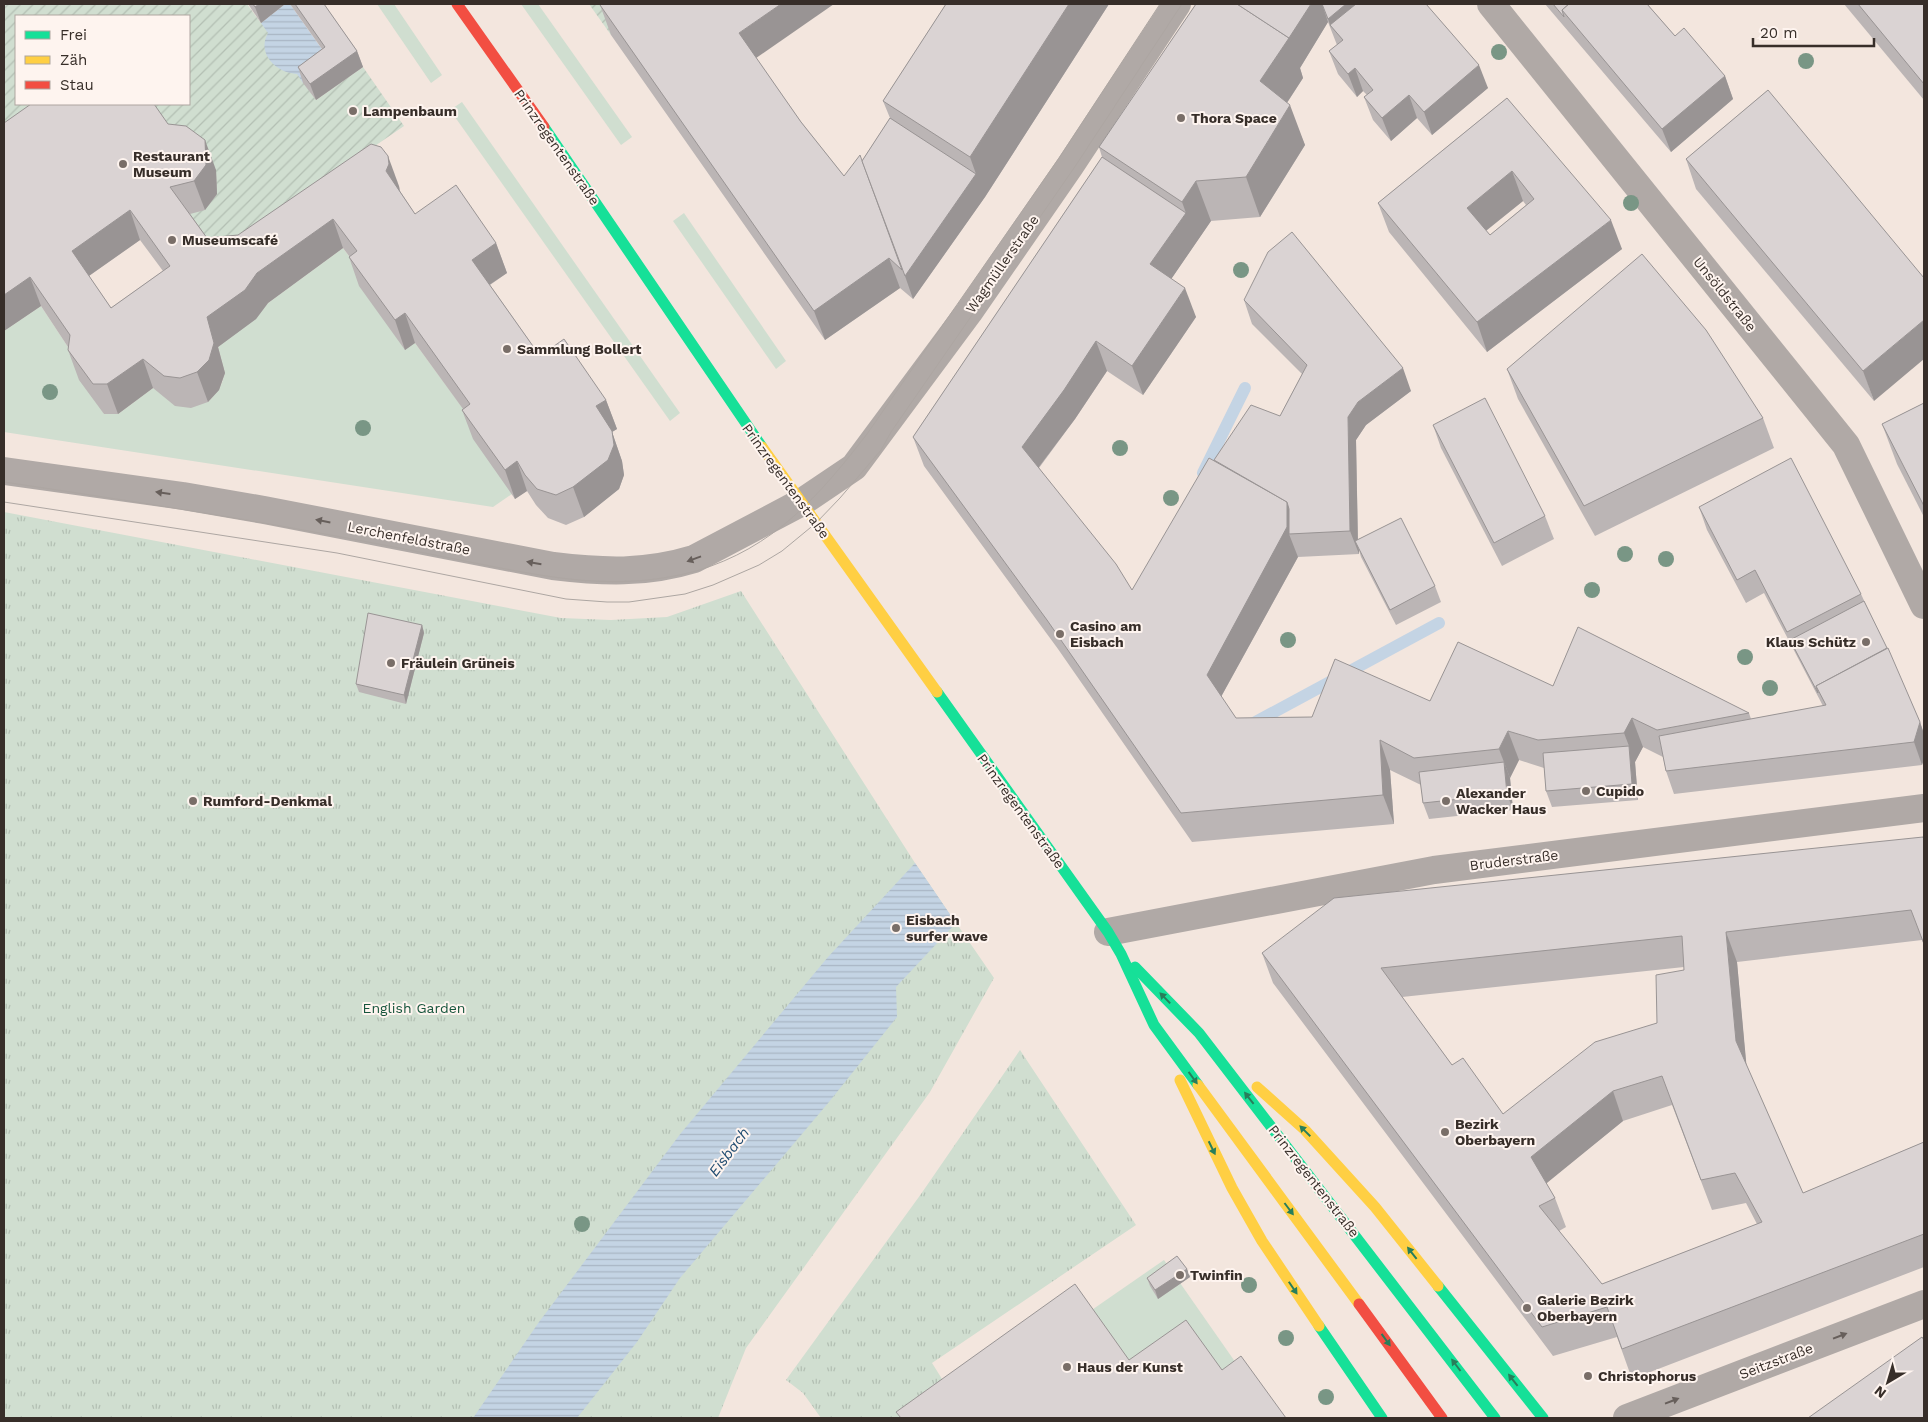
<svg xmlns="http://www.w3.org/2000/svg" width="1928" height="1422" font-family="'Work Sans',sans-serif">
<defs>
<pattern id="park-tufts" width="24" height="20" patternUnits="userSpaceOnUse" patternTransform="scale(1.25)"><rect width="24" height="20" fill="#d0ded0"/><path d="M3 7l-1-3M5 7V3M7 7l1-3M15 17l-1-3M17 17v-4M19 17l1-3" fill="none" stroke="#b3bfb3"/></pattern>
<pattern id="garden-furrows" width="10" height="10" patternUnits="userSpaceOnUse" patternTransform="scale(1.25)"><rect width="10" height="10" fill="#d0ded0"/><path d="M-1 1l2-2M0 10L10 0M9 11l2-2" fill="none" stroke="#b3bfb3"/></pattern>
<pattern id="water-rules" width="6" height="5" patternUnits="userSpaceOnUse" patternTransform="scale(1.25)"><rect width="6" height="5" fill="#c4d4e4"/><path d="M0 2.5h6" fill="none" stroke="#a9b6c4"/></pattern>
</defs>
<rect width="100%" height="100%" fill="#f3e6de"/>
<g fill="#d0ded0">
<polygon points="377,4 394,4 442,75 431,83"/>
<polygon points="521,4 538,4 632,137 621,145"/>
<polygon points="462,102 680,413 670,421 450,110"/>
<polygon points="684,213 786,361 776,369 673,221"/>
<path d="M 343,248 L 367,281 L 405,349 L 415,343 L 481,433 L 512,494 L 493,507 L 4,432 L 4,331 L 41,306 L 80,365 L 104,414 L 118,414 L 153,388 L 208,402 C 229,380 225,374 218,347 L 268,303 Z"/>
<polygon points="1164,1260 1252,1386 1140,1389 1086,1314"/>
</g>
<g fill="url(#park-tufts)">
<polygon points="4,512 561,618 611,620 667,617 741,591 915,863 994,978 930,1092 746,1348 718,1418 4,1418"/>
<polygon points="1020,1050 1136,1225 932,1363 949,1390 910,1418 821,1418 803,1393 786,1380 921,1194"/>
</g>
<g fill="url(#garden-furrows)">
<polygon points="4,4 247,4 261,23 290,4 304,83 316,100 363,67 404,126 318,185 207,254 181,217 178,153 153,104 189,104 189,16 16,16 16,104 84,104 4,136"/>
<polygon points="589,4 655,4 611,35"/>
</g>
<g fill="url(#water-rules)">
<path d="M 285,4 L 290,4 L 331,62 L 303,83 L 297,74 C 277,73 256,54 268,33 L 261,23 Z"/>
<polygon points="915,863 956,923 896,987 897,1017 829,1102 680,1278 637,1342 577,1418 473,1418 539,1322 681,1133 828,957"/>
</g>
<polygon fill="#f3e6de" points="917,861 958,922 956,923 916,863"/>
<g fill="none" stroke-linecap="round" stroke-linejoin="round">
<g stroke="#c4d4e4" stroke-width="12">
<polyline points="1203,473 1245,388"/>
<polyline points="1250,725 1439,623"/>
</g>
<g stroke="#b0a9a6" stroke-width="28">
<polyline points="1491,4 1846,445 1924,605"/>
<path d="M 4,471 L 183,496 L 264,510 L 553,566 C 603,572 645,574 694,559 L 802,502 L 854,467 L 969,312 L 1070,166 L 1177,4"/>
<polyline points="1108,932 1434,870 1924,808"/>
<polyline points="1627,1418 1924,1304"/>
</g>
<g stroke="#16e098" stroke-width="11">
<polyline points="544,127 762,447"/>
<polyline points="937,692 1108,932 1121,954 1154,1025 1198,1085"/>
<polyline points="1135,967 1199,1033 1495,1418"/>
<polyline points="1438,1286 1543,1418"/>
<polyline points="1319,1326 1382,1418"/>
</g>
<g stroke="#ffcf43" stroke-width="11">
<polyline points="762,447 937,692"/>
<polyline points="1180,1080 1232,1188 1262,1241 1319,1326"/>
<polyline points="1198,1085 1359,1304"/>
<polyline points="1257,1087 1305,1130 1375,1207 1438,1286"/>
</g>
<g stroke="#f24e42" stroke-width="11">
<polyline points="457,4 544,127"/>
<polyline points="1359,1304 1442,1418"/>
</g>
<g stroke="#ada6a2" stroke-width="1">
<path d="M 4,482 C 111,498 218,514 325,534 C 375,543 425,553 475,563 C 552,578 618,592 696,571 C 774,548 819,496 867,434 L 1059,158 L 1160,4"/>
<polyline points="4,502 337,553 566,599 607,602 629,602 685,594 713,585 759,565 782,551 816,523 840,498 881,450 891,432 1074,168 1182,4"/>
</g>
</g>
<g fill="#799685">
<circle cx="1499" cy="52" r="8"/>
<circle cx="1806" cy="61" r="8"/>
<circle cx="1631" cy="203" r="8"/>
<circle cx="1241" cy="270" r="8"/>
<circle cx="50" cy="392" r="8"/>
<circle cx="363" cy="428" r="8"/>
<circle cx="1120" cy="448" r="8"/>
<circle cx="1171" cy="498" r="8"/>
<circle cx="1625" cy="554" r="8"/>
<circle cx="1666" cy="559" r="8"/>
<circle cx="1592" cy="590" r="8"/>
<circle cx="1288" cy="640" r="8"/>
<circle cx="1745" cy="657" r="8"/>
<circle cx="1770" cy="688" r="8"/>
<circle cx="582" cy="1224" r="8"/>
<circle cx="1249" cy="1285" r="8"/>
<circle cx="1286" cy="1338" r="8"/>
<circle cx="1326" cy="1397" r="8"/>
</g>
<g fill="#bbb5b5" fill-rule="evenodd">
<polygon points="248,4 285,4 261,23"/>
<polygon points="290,4 324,4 357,51 363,67 316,100 303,83 298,67 322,49"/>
<polygon points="946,4 1109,4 985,197 913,299 900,288 825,340 611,35 600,5 756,58 801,122 844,176 862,161 890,118 883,101"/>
<polygon points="1196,4 1426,4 1488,88 1432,135 1417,118 1391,141 1373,120 1364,97 1367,95 1363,91 1357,97 1338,74 1329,51 1337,45 1328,22 1300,68 1303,78 1287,103 1305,145 1260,217 1211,221 1171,279 1196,317 1143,395 1107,371 1075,419 1039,468 1132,590 1214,460 1280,416 1302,374 1252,324 1244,300 1411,391 1366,425 1356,440 1358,540 1435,586 1441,602 1396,625 1361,557 1359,550 1359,554 1298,557 1221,697 1236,718 1312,717 1553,686 1749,713 1751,719 1823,706 1764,593 1746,603 1707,530 1699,507 1861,594 1920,722 1924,734 1924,759 1922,765 1674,794 1666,771 1663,757 1643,747 1635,762 1638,800 1552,807 1546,791 1544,768 1519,760 1510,778 1513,810 1429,819 1423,803 1421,785 1390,770 1394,824 1192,842 1058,649 924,466 913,437 1102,157 1099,147"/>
<polygon points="1545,4 1647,4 1675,36 1725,76 1733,99 1671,152"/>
<polygon points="1844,4 1924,4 1924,100"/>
<polygon points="1768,90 1874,401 1696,189 1686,159"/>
<path d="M 1507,98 L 1622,249 L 1487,352 L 1389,232 L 1378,203 ZM 1523,201 L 1526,205 L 1490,235 L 1486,231 Z"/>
<path d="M 4,123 L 168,124 L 216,170 L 217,194 L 205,210 L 190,214 L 207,238 L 238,235 L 399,186 L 400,191 L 415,214 L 496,243 L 507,273 L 490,285 L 540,356 L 606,400 L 617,429 L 612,432 L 622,461 L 624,475 L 619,489 L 584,517 L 566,525 L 548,518 L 536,505 L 527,491 L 515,499 L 473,439 L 462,410 L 463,409 L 415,343 L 405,350 L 359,286 L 349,257 L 349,256 L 343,248 L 268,303 L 256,319 L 218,347 L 225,373 L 219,390 L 208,402 L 191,408 L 175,406 L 153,388 L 118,414 L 104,414 L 79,380 L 68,350 L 68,347 L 41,306 L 4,331 ZM 140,240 L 163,271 L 111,308 L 89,276 Z"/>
<polygon points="1507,369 1763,418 1774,448 1595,536 1518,399"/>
<polygon points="1924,403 1924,517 1897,464 1882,424"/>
<polygon points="1433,425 1545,516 1554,539 1502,566 1441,448"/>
<polygon points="422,625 424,633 406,704 359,692 356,684"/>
<path d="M 1924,840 L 1924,945 L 1922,940 L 1737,962 L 1746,1064 L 1803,1193 L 1924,1142 L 1924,1267 L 1632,1379 L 1617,1337 L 1553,1356 L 1273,983 L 1262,953 ZM 1684,967 L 1684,970 L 1657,1023 L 1503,1114 L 1452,1065 L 1402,997 ZM 1672,1105 L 1712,1210 L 1746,1203 L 1757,1224 L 1602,1284 L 1559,1231 L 1566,1227 L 1555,1198 L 1546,1183 L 1623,1121 Z"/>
<polygon points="1187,1269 1190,1277 1158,1299 1150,1286 1147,1278"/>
</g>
<g fill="#999494">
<polygon points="259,4 285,4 261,23 255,7"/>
<polygon points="781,4 834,4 749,63 739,33"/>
<polygon points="1069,4 1109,4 985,197 913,299 905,276 976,174 970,157"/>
<polygon points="1311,4 1322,4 1328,22 1300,68 1303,78 1275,121 1260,81"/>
<polygon points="1346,4 1391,4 1343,40 1330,25 1328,19"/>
<polygon points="357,51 363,67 316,100 310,84"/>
<polygon points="1479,65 1488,88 1432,135 1424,112"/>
<polygon points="1355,68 1363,91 1357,97 1348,74"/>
<polygon points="1725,76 1733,99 1671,152 1662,129"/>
<polygon points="1409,95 1417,118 1391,141 1382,118"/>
<polygon points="1290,105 1305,145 1260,217 1246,177"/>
<polygon points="205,140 216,170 217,194 205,210 194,181"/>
<polygon points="388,156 399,186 400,193 386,171"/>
<polygon points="1512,171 1523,201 1478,237 1467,208"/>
<polygon points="1196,181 1211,221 1161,294 1150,264 1186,213 1182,202"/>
<polygon points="130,210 140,240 83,280 72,251"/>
<polygon points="333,219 343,248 268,303 256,319 218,347 225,373 219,390 208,402 197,372 207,317 257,273"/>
<polygon points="1611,220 1622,249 1487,352 1477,322"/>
<polygon points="496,243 507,273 483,289 472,260"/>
<polygon points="889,258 900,288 825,340 814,311"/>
<polygon points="30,277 41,306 4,331 4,295"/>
<polygon points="1185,288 1196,317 1143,395 1132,366"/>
<polygon points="405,313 415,343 405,350 395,320"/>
<polygon points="1924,320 1924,359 1874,401 1863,371"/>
<polygon points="1096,341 1107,371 1075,419 1032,476 1022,447"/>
<polygon points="143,359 153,388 118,414 107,384"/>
<polygon points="1403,368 1411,391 1366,425 1356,440 1358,548 1355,541 1359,550 1359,554 1350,531 1348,417 1358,402"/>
<polygon points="606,400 617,429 612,432 622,461 624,475 619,489 584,517 573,487 596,406"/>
<polygon points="517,461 527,491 515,499 505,470"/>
<polygon points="1287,502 1298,532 1289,534 1298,557 1217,704 1207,675"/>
<polygon points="422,625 424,633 406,704 404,695"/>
<polygon points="1632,718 1643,747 1635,762 1638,800 1632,784 1629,746 1624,733"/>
<polygon points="1920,722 1924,734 1924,759 1922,765 1914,742"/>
<polygon points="1508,731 1519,760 1510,778 1499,749"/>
<polygon points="1380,740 1390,770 1394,824 1383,795"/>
<polygon points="1504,762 1510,778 1513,810 1507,794"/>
<polygon points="1726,932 1737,962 1747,1071 1736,1041"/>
<polygon points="1613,1091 1623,1121 1542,1187 1531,1157"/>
<polygon points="1187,1269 1190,1277 1158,1299 1155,1290"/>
</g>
<g fill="#dad3d3" stroke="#999494" fill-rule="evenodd">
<polygon points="253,4 259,4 255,7"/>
<polygon points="295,4 324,4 357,51 310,84 298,67 325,47"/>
<polygon points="603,4 781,4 739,33 801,122 844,176 860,155 902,270 889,258 814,311 600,5"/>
<polygon points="946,4 1069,4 970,157 883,101"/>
<polygon points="1196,4 1237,4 1289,38 1260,81 1290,105 1246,177 1196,181 1182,202 1099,147"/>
<polygon points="1237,4 1311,4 1289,38"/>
<polygon points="1322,4 1346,4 1328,19"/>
<polygon points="1356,4 1426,4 1479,65 1424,112 1409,95 1382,118 1364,97 1373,90 1355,68 1348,74 1329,51 1343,40 1330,25"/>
<polygon points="1553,4 1569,4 1562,10 1564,17"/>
<polygon points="1569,4 1647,4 1675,36 1684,28 1725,76 1662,129 1562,10"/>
<polygon points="1858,4 1924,4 1924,84"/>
<polygon points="1768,90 1924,278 1924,320 1863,371 1686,159"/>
<path d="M 1507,98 L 1611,220 L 1477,322 L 1378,203 ZM 1512,171 L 1534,199 L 1490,235 L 1467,208 Z"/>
<path d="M 31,104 L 154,104 L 168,124 L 186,126 L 205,140 L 206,165 L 194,181 L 170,187 L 207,238 L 238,235 L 371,144 L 381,147 L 388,156 L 389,164 L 386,171 L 415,214 L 456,185 L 496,243 L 472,260 L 540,356 L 564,339 L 606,400 L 596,406 L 612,431 L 614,445 L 608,460 L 573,487 L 556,495 L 537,489 L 525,475 L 517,461 L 505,470 L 462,410 L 470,404 L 405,313 L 395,320 L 349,257 L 357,251 L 333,219 L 257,273 L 245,290 L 207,317 L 214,343 L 209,360 L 197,372 L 180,378 L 164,376 L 143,359 L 107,384 L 93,384 L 68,350 L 70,335 L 30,277 L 4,295 L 4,122 L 4,123 ZM 130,210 L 170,266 L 111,308 L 72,251 Z"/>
<polygon points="890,118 976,174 905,276 862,161"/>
<polygon points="1102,157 1186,213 1150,264 1185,288 1132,366 1096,341 1064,390 1022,447 1116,564 1132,590 1209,458 1287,502 1287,527 1207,675 1236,718 1312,717 1335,659 1430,701 1458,642 1553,686 1578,627 1749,713 1657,730 1632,718 1624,733 1538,740 1508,731 1499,749 1414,758 1380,740 1383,795 1181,813 1047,620 913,437"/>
<polygon points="1292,232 1403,368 1358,402 1348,417 1350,531 1289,534 1289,509 1287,502 1214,460 1251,405 1280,416 1307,365 1244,300 1268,252"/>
<polygon points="1642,254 1706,330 1763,418 1584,506 1507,369"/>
<polygon points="1485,398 1545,516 1494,543 1433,425"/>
<polygon points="1924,403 1924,506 1882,424"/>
<polygon points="1791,458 1861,594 1787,632 1755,570 1737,580 1699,507"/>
<polygon points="1401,518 1435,586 1390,610 1355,541"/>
<polygon points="1864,601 1887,648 1816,686 1818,693 1790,640"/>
<polygon points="368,613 422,625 404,695 356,684"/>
<polygon points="1888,648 1920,722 1914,742 1666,771 1659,736 1826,705 1816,686"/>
<polygon points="1629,746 1632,784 1546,791 1543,753"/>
<polygon points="1504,762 1507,794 1423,803 1419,772"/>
<path d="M 1923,837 L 1924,840 L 1924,944 L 1911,910 L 1726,932 L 1736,1041 L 1803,1193 L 1924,1142 L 1924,1234 L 1622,1349 L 1607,1307 L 1542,1327 L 1262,953 L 1334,898 ZM 1682,936 L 1684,970 L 1656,975 L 1657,1023 L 1595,1042 L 1503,1114 L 1463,1058 L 1452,1065 L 1381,968 ZM 1662,1076 L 1701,1180 L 1735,1173 L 1762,1222 L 1602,1284 L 1539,1206 L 1555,1198 L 1531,1157 L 1613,1091 Z"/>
<polygon points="1177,1256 1187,1269 1155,1290 1147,1278"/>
<polygon points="1075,1284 1129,1360 1186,1320 1222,1370 1241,1356 1286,1418 901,1418 896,1412"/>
<polygon points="1922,1337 1924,1340 1924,1418 1808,1418"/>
</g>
<defs><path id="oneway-solid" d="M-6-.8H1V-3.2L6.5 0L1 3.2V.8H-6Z" transform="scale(1.25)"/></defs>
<g fill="#675f5b">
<use href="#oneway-solid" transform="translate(163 493) rotate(-172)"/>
<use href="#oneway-solid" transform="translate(323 521) rotate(-169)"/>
<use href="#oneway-solid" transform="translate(694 559) rotate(160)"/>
<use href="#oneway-solid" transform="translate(534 563) rotate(-170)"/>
<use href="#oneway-solid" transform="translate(1840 1336) rotate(-21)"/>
<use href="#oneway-solid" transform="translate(1672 1401) rotate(-21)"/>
</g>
<g fill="#287e5b">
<use href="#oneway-solid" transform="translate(1165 998) rotate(-134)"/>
<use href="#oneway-solid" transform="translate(1193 1078) rotate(54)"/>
<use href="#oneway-solid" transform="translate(1249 1098) rotate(-128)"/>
<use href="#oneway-solid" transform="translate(1305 1131) rotate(-135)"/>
<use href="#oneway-solid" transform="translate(1212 1148) rotate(64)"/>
<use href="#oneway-solid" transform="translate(1289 1209) rotate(53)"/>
<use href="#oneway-solid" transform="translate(1412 1253) rotate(-128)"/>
<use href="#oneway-solid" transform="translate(1293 1288) rotate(56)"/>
<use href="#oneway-solid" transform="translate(1386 1340) rotate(54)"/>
<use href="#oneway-solid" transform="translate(1456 1365) rotate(-127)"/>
<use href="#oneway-solid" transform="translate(1513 1380) rotate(-128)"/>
</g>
<g fill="#796e68" stroke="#fef4ef" stroke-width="2">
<circle cx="353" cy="111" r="5"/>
<circle cx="1181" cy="118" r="5"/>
<circle cx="123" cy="164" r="5"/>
<circle cx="172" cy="240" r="5"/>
<circle cx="507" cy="349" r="5"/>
<circle cx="1060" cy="634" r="5"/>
<circle cx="1866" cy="642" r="5"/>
<circle cx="391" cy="663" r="5"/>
<circle cx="1586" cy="791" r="5"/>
<circle cx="193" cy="801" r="5"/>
<circle cx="1446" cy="801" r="5"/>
<circle cx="896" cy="928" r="5"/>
<circle cx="1445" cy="1132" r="5"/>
<circle cx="1180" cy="1275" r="5"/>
<circle cx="1527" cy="1308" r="5"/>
<circle cx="1067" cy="1367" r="5"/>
<circle cx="1588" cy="1376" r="5"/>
</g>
<g text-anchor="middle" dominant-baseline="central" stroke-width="4" stroke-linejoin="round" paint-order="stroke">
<g font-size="14" font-weight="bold" fill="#372e29" stroke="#fef4ef" text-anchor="start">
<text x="363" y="111">Lampenbaum</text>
<text x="1191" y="118">Thora Space</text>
<text x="133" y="156">Restaurant<tspan x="133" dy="16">Museum</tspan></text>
<text x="182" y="240">Museumscafé</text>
<text x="517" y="349">Sammlung Bollert</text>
<text x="1070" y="626">Casino am<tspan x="1070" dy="16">Eisbach</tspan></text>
<text x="1856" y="642" text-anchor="end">Klaus Schütz</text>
<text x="401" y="663">Fräulein Grüneis</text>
<text x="1596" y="791">Cupido</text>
<text x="1456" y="793">Alexander<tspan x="1456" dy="16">Wacker Haus</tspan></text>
<text x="203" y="801">Rumford-Denkmal</text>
<text x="906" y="920">Eisbach<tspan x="906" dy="16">surfer wave</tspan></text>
<text x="1455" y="1124">Bezirk<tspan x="1455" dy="16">Oberbayern</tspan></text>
<text x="1190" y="1275">Twinfin</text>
<text x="1537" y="1300">Galerie Bezirk<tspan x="1537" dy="16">Oberbayern</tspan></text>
<text x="1077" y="1367">Haus der Kunst</text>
<text x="1598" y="1376">Christophorus</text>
</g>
<g font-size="14" fill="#372e29" stroke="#fef4ef">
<text transform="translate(557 147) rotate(55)">Prinzregentenstraße</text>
<text transform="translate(1002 264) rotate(-55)">Wagmüllerstraße</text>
<text transform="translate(1725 294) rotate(51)">Unsöldstraße</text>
<text transform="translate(786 481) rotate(54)">Prinzregentenstraße</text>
<text transform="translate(409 538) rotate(11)">Lerchenfeldstraße</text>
<text transform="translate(1021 811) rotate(54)">Prinzregentenstraße</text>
<text transform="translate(1514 860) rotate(-7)">Bruderstraße</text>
<text transform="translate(1314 1181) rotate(52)">Prinzregentenstraße</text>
<text transform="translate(1776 1361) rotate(-21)">Seitzstraße</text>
</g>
<g font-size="14" fill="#16553c" stroke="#fef4ef">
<text x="414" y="1008">English Garden</text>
</g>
<g font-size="15" font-style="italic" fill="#234e72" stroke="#fef4ef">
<text transform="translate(729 1152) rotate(-53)">Eisbach</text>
</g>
</g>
<rect width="1928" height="1422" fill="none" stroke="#372e29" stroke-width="10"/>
<rect x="15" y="15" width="175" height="90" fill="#fef4ef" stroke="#aea5a0"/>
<rect x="25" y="31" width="25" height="8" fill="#16e098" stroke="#aea5a0"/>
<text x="60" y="40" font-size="15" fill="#372e29">Frei</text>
<rect x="25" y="56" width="25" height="8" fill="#ffcf43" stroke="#aea5a0"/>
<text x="60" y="65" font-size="15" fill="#372e29">Zäh</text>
<rect x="25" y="81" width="25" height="8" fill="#f24e42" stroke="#aea5a0"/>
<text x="60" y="90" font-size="15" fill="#372e29">Stau</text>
<g transform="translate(1888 1382) rotate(218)" stroke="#fef4ef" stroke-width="4" paint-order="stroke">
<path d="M0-4L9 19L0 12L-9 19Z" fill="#372e29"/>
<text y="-8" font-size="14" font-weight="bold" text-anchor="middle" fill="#372e29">N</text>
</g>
<path d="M1753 38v8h121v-8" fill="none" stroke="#372e29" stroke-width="2.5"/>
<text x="1760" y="38" font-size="15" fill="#372e29" stroke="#fef4ef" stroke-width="4" paint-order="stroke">20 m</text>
</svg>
